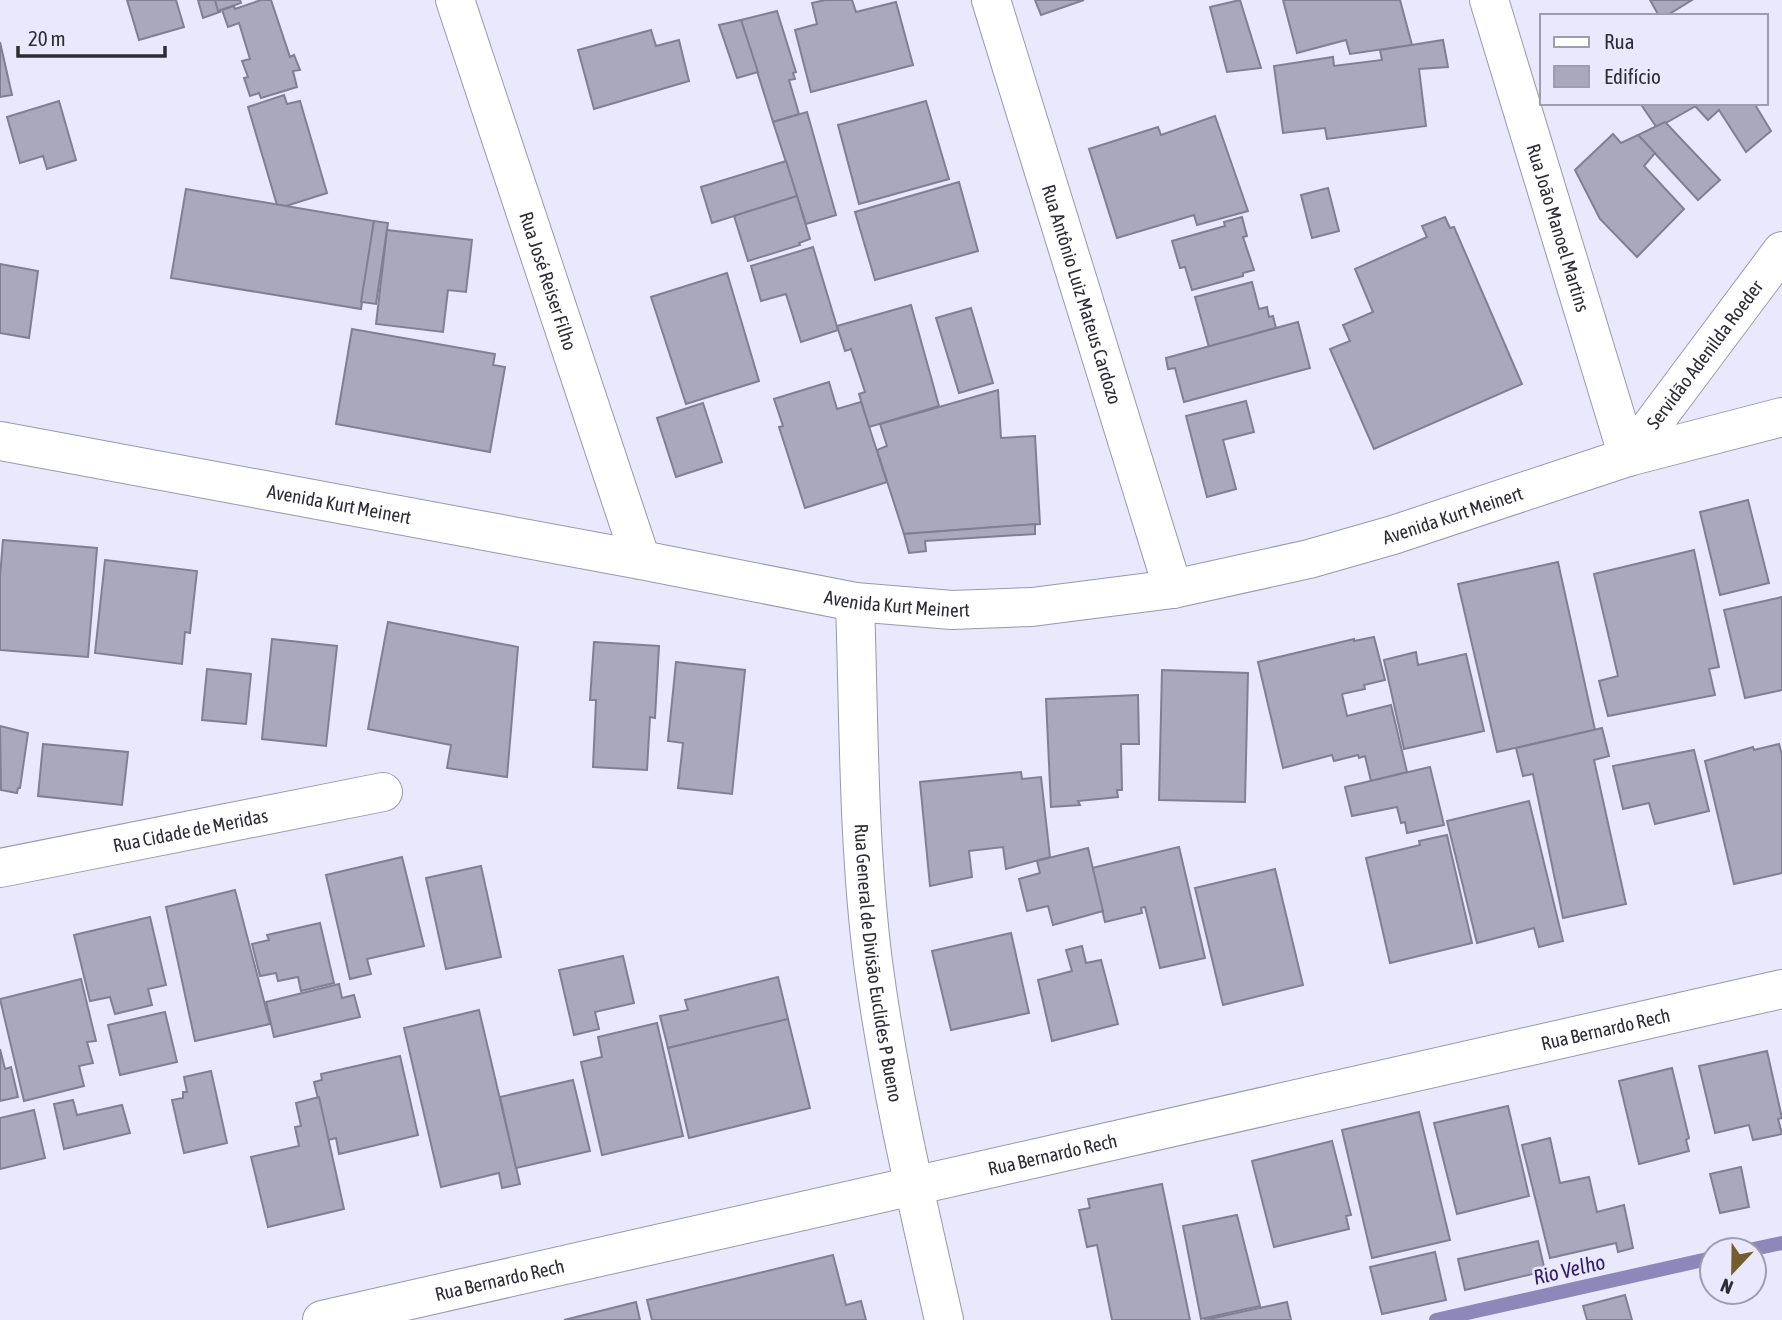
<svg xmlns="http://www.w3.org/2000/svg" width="1782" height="1320" font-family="'Asap Condensed',sans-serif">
<rect width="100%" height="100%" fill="#e9e8fd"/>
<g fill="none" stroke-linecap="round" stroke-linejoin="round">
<g stroke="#8e88ba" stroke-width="14">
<polyline points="1749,1250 1782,1243"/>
<polyline points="1436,1320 1712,1258"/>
</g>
</g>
<g fill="#a9a8bc" stroke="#817f93" stroke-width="2">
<polygon points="127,0 176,0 184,27 139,40"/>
<polygon points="198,0 215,0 220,12 203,18"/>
<polygon points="215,0 240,0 241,3 218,11"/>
<polygon points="261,0 271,0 290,57 294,55 300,70 293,71 297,87 261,98 259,93 250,96 244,78 248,77 242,61 250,59 239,23 228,27 222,10 234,6 235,9"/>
<polygon points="825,0 852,0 856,12 896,2 913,65 811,92 795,30 817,24 812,3"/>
<polygon points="1035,0 1084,0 1041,15"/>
<polygon points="1240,0 1261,68 1227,72 1210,7"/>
<polygon points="1283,0 1400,0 1412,45 1350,54 1346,40 1297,53"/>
<polygon points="1650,0 1692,0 1666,16 1659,16"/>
<polygon points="777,11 796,72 793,73 795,79 789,80 799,114 773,122 741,20"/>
<polygon points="741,20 758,72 737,78 719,25"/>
<polygon points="651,30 656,46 679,40 689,81 594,109 578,50"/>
<polygon points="1443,40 1448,67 1419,69 1426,126 1327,139 1325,128 1283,133 1274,66 1333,57 1334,66 1382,60 1380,50"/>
<polygon points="0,42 12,95 0,97"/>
<polygon points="284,95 287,104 300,101 327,193 286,206 277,205 248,107"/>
<polygon points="59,101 76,160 47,169 43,156 20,163 7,117"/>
<polygon points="926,101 949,179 859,204 838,125"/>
<polygon points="1640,103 1701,103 1657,128"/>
<polygon points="1701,103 1754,103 1771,131 1746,152 1719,110 1708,120 1695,106"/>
<polygon points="807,112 836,215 806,224 773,122"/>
<polygon points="1215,116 1248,211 1197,225 1194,215 1117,238 1089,149 1158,127 1161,135"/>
<polygon points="1665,122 1720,180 1698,200 1638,135"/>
<polygon points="1613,134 1621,143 1638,135 1655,153 1644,166 1684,209 1637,257 1600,219 1575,170"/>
<polygon points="786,161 797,196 712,223 701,187"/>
<polygon points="959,182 978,251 875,280 855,212"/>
<polygon points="1328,188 1339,231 1312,238 1301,195"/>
<polygon points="186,189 374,221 361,309 171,278"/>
<polygon points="797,196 810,239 799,243 800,245 748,261 734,216"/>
<polygon points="1242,217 1247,236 1243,237 1254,270 1243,273 1243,276 1192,290 1185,267 1180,268 1172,241 1225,226 1224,222"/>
<polygon points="1445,217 1450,228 1454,227 1522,384 1374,449 1330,349 1350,341 1343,325 1373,312 1355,269 1427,237 1422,226"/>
<polygon points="374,221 388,223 376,304 361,302"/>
<polygon points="387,230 472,240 466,292 448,290 443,332 376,324"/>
<polygon points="813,247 838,330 801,342 786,294 761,301 751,266"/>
<polygon points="0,264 38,271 29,338 0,333"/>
<polygon points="727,273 759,381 686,404 651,297"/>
<polygon points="1252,282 1259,309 1267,307 1269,317 1273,316 1276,328 1209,347 1195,297"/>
<polygon points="911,305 939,406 869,427 859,394 865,392 851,349 845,351 837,326"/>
<polygon points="971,308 993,383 959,393 936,318"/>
<polygon points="1298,322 1310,368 1184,402 1175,368 1168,369 1166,358"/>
<polygon points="352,329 495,354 493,365 505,367 490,452 336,424"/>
<polygon points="829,382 837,409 861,402 887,482 805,508 779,427 783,426 774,399"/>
<polygon points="998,390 1001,438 1035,436 1040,524 904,534 877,450 887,446 880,424"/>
<polygon points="1246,401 1254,432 1223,440 1236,489 1207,497 1186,416"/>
<polygon points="703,403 722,462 676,477 657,418"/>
<polygon points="1748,500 1769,583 1720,595 1700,512"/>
<polygon points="1035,524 1035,534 925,541 926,551 909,553 904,534"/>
<polygon points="3,540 97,548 88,657 0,650 0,576"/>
<polygon points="1694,550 1719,667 1709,669 1715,695 1608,716 1599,681 1618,676 1594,574"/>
<polygon points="105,560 197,571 190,633 185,632 182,664 95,653"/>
<polygon points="1558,562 1595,730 1497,752 1458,584"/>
<polygon points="1782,597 1782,690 1745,698 1724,610"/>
<polygon points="388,622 518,647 507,777 447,768 451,745 368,729"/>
<polygon points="1374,637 1385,680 1364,685 1365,689 1342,694 1347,716 1391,705 1407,772 1371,781 1365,756 1359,758 1358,755 1334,761 1332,755 1283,768 1258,662 1354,639 1354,641"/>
<polygon points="272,639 337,646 326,746 262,739"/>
<polygon points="594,642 659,646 655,718 650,717 647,770 593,767 596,700 590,700"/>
<polygon points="1416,652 1418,665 1466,654 1484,731 1404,749 1384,660"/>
<polygon points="676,662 745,670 732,794 678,788 683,743 668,741"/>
<polygon points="207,669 251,674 246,724 202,720"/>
<polygon points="1162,670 1248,673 1245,802 1159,800"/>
<polygon points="1138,695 1139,744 1121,744 1122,790 1117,790 1118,797 1078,801 1080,805 1051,807 1046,699"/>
<polygon points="0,726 28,733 20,788 18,788 17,793 1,790"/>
<polygon points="1602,728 1609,756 1594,760 1626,904 1563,918 1533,774 1523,776 1516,748"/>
<polygon points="43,744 128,752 122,805 38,796"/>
<polygon points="1779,744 1782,755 1782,873 1734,884 1705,761 1753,747 1754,750"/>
<polygon points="1694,750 1709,811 1655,824 1649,803 1623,809 1613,766"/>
<polygon points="1430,767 1444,825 1407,833 1405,822 1401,823 1397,807 1352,816 1345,787"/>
<polygon points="1021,772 1022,779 1041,777 1050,857 1006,869 1003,847 969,851 972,877 930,886 920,782"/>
<polygon points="1529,801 1563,941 1539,947 1534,928 1477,943 1447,821"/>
<polygon points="1447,835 1472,943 1390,963 1366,858 1420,845 1419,841"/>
<polygon points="1179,847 1205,958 1160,968 1145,907 1141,908 1142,913 1105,922 1092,868"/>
<polygon points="1088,848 1103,911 1053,925 1048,906 1027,911 1019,879 1040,873 1037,861"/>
<polygon points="402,857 424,946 367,959 371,974 350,979 326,875"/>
<polygon points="481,866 501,957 446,969 426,878"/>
<polygon points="1275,869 1303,985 1223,1005 1195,888"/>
<polygon points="235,890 270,1024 195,1041 166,907"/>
<polygon points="150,917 166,985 148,989 152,1005 115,1014 110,997 90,1001 74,935"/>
<polygon points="320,923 334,983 301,991 298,977 278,981 276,973 260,976 252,944 269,940 267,935"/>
<polygon points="1011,933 1029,1013 951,1030 932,951"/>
<polygon points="1082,946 1086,963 1101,960 1118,1024 1052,1041 1038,980 1072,971 1066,950"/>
<polygon points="623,956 634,1003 595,1012 599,1029 574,1035 559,970"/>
<polygon points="778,977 788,1019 668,1048 660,1016 688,1010 685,1000"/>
<polygon points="81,979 96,1041 87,1042 93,1063 79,1066 84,1086 24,1101 0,999"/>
<polygon points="339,984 342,998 354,995 360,1017 274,1037 266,1002"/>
<polygon points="479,1010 520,1184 502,1188 499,1173 441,1187 404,1028"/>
<polygon points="165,1012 177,1062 120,1075 108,1025"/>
<polygon points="788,1019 810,1108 689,1138 668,1048"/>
<polygon points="657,1023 683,1136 602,1155 581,1062 602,1057 598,1037"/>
<polygon points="0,1049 5,1069 11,1067 18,1097 0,1101"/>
<polygon points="1767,1051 1782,1118 1778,1119 1782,1134 1753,1140 1749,1125 1715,1133 1699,1066"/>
<polygon points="400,1056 418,1135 339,1154 336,1138 328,1140 314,1082 322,1080 321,1074"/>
<polygon points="1672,1068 1689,1138 1686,1140 1689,1151 1639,1164 1619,1081"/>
<polygon points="211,1071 227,1143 184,1153 172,1100 183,1098 183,1092 187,1092 184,1077"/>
<polygon points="573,1080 590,1151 516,1168 500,1097"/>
<polygon points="319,1097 344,1209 268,1227 251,1157 299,1146 295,1127 301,1126 296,1103"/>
<polygon points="73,1100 77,1115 122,1105 130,1133 64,1149 54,1104"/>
<polygon points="1508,1106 1529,1196 1457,1214 1434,1123"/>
<polygon points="34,1110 45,1158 0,1169 0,1118"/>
<polygon points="1419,1112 1450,1240 1372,1258 1342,1130"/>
<polygon points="1550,1138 1560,1183 1589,1177 1597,1212 1624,1205 1633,1248 1618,1252 1616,1243 1550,1258 1522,1145"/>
<polygon points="1332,1141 1351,1215 1346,1216 1349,1229 1274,1247 1252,1161"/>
<polygon points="1741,1167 1749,1207 1720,1213 1710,1174"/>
<polygon points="1162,1184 1190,1320 1112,1320 1097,1245 1087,1247 1079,1210 1090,1208 1088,1199"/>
<polygon points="1237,1215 1260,1306 1201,1319 1183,1226"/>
<polygon points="1538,1241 1545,1271 1465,1290 1458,1259"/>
<polygon points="1435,1252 1446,1300 1382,1314 1370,1267"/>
<polygon points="833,1255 846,1305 861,1301 866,1320 652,1320 647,1300"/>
<polygon points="1625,1295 1632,1320 1587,1320 1583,1306"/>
<polygon points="636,1302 640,1320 564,1320"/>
<polygon points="1287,1302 1291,1320 1204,1320"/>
</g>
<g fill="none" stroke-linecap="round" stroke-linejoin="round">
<defs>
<g id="minor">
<path id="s1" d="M 455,0 L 641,560"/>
<path id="s2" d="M 991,0 L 1173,589"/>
<path id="s3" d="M 1489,0 L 1628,457"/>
<path id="s4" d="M 1628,457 L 1782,251"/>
<path id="s5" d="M 855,602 C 859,722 858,843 873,962 C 889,1083 917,1201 944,1320"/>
<path id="s6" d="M 0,868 L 383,792"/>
</g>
<g id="major">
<path id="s7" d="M 0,441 L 641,560 L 855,602 L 952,610 L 1032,607 L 1173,589 L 1309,559 L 1393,535 L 1628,457 L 1782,417"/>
<path id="s8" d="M 322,1320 L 1782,989"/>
</g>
</defs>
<use href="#minor" stroke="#9998ab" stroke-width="40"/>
<use href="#major" stroke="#9998ab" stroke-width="40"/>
<use href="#minor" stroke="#fff" stroke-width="38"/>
<use href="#major" stroke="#fff" stroke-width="38"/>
</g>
<g text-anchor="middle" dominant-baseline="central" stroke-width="5" stroke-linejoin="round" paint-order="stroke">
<g font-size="19" fill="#2d2c34" stroke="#e9e8fd">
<text stroke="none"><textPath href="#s3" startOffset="238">Rua João Manoel Martins</textPath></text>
<text stroke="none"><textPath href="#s1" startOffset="296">Rua José Reiser Filho</textPath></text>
<text stroke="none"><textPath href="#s2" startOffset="308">Rua Antônio Luiz Mateus Cardozo</textPath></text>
<text stroke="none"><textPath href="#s4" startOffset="128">Servidão Adenilda Roeder</textPath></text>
<text stroke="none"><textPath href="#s7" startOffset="345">Avenida Kurt Meinert</textPath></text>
<text stroke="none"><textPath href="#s7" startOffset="1479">Avenida Kurt Meinert</textPath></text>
<text stroke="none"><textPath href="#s7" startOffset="912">Avenida Kurt Meinert</textPath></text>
<text stroke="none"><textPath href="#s6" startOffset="194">Rua Cidade de Meridas</textPath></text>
<text stroke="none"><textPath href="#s5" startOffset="362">Rua General de Divisão Euclides P Bueno</textPath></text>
<text stroke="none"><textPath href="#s8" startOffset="1316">Rua Bernardo Rech</textPath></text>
<text stroke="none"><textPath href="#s8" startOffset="749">Rua Bernardo Rech</textPath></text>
<text stroke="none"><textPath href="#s8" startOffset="182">Rua Bernardo Rech</textPath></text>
</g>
<g font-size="21" font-style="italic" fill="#301a67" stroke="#e9e8fd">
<text transform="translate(1569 1269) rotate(-13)">Rio Velho</text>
</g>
</g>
<rect x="1540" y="14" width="228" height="91" fill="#e9e8fd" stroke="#9e9dad" stroke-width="2"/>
<rect x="1554" y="37" width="35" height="10" fill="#ffffff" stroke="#9e9dad" stroke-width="2"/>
<text x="1604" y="49" font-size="21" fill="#2d2c34">Rua</text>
<rect x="1554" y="66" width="35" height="21" fill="#a9a8bc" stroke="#9e9dad" stroke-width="2"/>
<text x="1604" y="84" font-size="21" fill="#2d2c34">Edifício</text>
<g transform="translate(1733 1271) rotate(202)"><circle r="33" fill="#e9e8fd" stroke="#9e9dad" stroke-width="2"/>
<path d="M0-5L12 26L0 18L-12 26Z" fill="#775c2e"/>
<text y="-10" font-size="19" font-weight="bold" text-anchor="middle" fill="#2d2c34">N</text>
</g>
<path d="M18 46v10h147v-10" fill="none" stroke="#2d2c34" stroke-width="3.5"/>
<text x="28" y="46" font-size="21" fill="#2d2c34" stroke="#e9e8fd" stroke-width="5" paint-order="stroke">20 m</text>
</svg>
